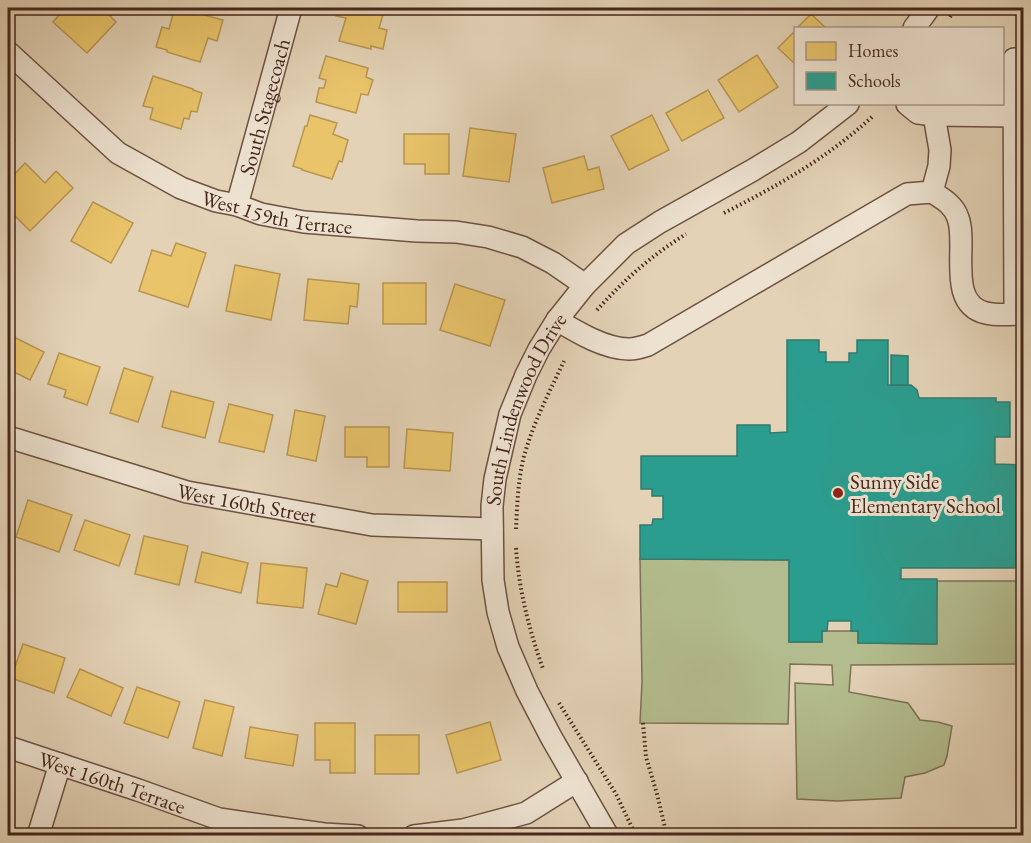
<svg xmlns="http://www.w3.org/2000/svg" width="1031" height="843" font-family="'EB Garamond',serif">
<rect width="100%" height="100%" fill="#e3d2b6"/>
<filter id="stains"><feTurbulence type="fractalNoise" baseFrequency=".00333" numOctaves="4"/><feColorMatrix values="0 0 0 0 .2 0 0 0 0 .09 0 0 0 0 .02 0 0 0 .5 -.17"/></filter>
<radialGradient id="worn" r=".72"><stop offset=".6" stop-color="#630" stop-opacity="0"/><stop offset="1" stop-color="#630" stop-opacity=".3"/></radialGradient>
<polygon fill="#b3bc8e" stroke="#7d7254" stroke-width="1.5" points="640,559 789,560 789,642 822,642 822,631 858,631 858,643 936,644 937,581 1023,581 1023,664 851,665 849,692 908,703 920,720 938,722 952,726 947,756 944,765 925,773 905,777 901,798 837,801 797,799 795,683 833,685 832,665 790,664 788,724 640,723 642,682"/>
<g fill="#e9c46a" stroke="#b89552" stroke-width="1.5">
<polygon points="65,8 117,8 110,16 116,22 87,53 53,22"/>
<polygon points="338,8 385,8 379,28 387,30 383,49 371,46 371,49 339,41 346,18 336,16"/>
<polygon points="174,10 194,15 197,13 223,20 217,41 208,38 200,62 167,52 167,50 156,47 162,27 169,29"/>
<polygon points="811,14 826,28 797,28"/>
<polygon points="796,30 796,65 778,48"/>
<polygon points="757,55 778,87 739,112 718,80"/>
<polygon points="326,56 368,68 366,77 373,80 368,95 361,94 356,113 316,102 319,88 324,88 326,80 319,78"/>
<polygon points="153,76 193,89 193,90 202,93 197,112 191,111 189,119 184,118 181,129 150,119 153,108 143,106"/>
<polygon points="708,90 724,118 682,141 666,113"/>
<polygon points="310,115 337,123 333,134 348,140 342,162 339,161 332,179 302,170 302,169 293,166 305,126 307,126"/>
<polygon points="652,115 669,150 629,170 611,136"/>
<polygon points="470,128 516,134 509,182 463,176"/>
<polygon points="8,132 15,140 8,147"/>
<polygon points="404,134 449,134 449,174 425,174 425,164 404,164"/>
<polygon points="584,156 588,170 599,167 604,189 552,203 543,168"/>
<polygon points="25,163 45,183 56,171 73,188 30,231 8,209 8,181"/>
<polygon points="93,202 133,223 111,263 71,241"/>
<polygon points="176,243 206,253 188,307 139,291 152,250 171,256"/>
<polygon points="235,265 280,274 271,320 226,311"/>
<polygon points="308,279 359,284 357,307 350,306 348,324 304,320"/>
<rect x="383" y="283" width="43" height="41"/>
<polygon points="455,284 505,300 490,346 440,330"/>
<polygon points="8,334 44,352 30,380 8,369"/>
<polygon points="59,353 100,367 87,405 64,397 66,390 48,384"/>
<polygon points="124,368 153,377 138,422 110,413"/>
<polygon points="171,391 214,402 205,438 162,427"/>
<polygon points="229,404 273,415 264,452 219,442"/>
<polygon points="295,410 325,416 316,461 287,455"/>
<polygon points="345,427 389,427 389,467 367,467 367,457 345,457"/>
<polygon points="407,429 453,433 450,471 404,468"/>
<polygon points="28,500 72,515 59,552 16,537"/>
<polygon points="85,520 130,535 119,566 74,550"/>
<polygon points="144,536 188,546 179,585 135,574"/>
<polygon points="202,552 248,563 241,593 195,582"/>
<polygon points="261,563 307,568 303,608 257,603"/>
<polygon points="341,573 368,581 356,624 318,614 326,584 337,587"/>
<rect x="398" y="582" width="49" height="30"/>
<polygon points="23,644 65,658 54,693 11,678"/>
<polygon points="80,669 123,688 111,716 67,697"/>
<polygon points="137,687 180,702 168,738 124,723"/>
<polygon points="205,700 234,707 222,756 193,748"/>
<polygon points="490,722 501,760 457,773 446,735"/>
<polygon points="315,723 355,723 355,773 330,773 330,760 315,760"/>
<polygon points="250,727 298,735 293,766 245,758"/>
<rect x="375" y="735" width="44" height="39"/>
<polygon points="90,829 105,836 87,836"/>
</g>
<g fill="#2a9d8f" stroke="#337a6c" stroke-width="1.5">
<polygon points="787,340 819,340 819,352 826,352 826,362 849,362 849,353 857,353 857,340 888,340 888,385 911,385 917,390 919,398 996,398 996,402 1010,402 1010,437 995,437 995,464 1024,465 1023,568 901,568 901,579 937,579 937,644 858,643 858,631 851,631 851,621 828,621 827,631 822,631 822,642 789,642 789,560 640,559 640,525 652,525 653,519 663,519 663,496 652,496 652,489 641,489 641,456 737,456 737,425 770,425 770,433 787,432"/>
<polygon points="891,355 908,356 908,385 891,385"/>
</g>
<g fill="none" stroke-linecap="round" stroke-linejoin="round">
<defs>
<g id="minor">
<polyline points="914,28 924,15 929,8"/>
<path id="s1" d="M 8,52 L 118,153 L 181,188 L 216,201 L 237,205 L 261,214 L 304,222 L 417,231 L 456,232 L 488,237 L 522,247 L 553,263 L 585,285"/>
<polyline points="934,115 1014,116"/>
<path d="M 932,192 C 943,199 954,205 958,218 C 968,245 946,304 986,313 C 998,316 1012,314 1024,314"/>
<path id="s2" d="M 237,205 L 291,8"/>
<polyline points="1015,314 1014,59 1024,59"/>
<path d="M 557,320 C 577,332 605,349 629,349 C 635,349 642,347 648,345 L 907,194 L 932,192 L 939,166 L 940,150 L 934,115 L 918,113 L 907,104"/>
<path id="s3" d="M 8,437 L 187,492 L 372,525 L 492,529"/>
<path id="s4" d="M 8,747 L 138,790 L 219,819 L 324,834 L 358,836"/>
<polyline points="38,836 60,764"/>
<polyline points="414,836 463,830 526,813 577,781"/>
<path id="s5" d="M 608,836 L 551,737 L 527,691 L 508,647 L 498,612 L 493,580 L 492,506 L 495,479 L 510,414 L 526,375 L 539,349 L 557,320 L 585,285 L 626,244 L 660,222 L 753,170 L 799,142 L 848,104"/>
</g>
</defs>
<use href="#minor" stroke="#6e5242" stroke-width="24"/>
<g stroke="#47271b" stroke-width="4" stroke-dasharray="1.5 3" stroke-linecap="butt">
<polyline points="950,17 955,8"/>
<path d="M 724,213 C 779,185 829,157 874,115"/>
<path d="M 597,310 C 624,280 652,255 686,234"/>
<path d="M 516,529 C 517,506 518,482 523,460 C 532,425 549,393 564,361"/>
<path d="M 516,548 C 519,591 529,629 543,669"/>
<polyline points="559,703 616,794 636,836"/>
<polyline points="643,723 646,757 657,794 667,836"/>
</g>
<use href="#minor" stroke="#ede2d0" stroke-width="21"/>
</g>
<circle fill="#8f2418" stroke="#ede2d0" stroke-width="2" cx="838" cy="493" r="6"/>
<g text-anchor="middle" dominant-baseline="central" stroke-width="6" stroke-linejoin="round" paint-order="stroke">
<g font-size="21" fill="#47271b" stroke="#ede2d0">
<text stroke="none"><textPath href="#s2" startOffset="102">South Stagecoach</textPath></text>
<text stroke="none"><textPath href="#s1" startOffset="321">West 159th Terrace</textPath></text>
<text stroke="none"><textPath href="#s5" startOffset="460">South Lindenwood Drive</textPath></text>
<text stroke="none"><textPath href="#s3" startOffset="248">West 160th Street</textPath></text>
<text stroke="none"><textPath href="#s4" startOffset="110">West 160th Terrace</textPath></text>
</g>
<g font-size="21" fill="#47271b" stroke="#ede2d0" text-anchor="start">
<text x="850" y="481">Sunny Side<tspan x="850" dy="24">Elementary School</tspan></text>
</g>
</g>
<rect width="1031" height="843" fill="none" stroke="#e3d2b6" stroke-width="30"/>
<rect x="9" y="9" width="1013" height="825" fill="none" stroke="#47271b" stroke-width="3"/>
<rect x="15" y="15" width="1001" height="813" fill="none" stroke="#47271b" stroke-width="1.5"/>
<rect x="794" y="27" width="210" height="78" fill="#ede2d0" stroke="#ab9788" stroke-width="1.5"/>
<rect x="806" y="42" width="30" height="18" fill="#e9c46a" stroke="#ab9788" stroke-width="1.5"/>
<text x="848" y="57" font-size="18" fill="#47271b">Homes</text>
<rect x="806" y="72" width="30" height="18" fill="#2a9d8f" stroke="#ab9788" stroke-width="1.5"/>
<text x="848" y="87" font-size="18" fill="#47271b">Schools</text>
<rect width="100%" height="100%" filter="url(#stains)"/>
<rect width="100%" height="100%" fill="url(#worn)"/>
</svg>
